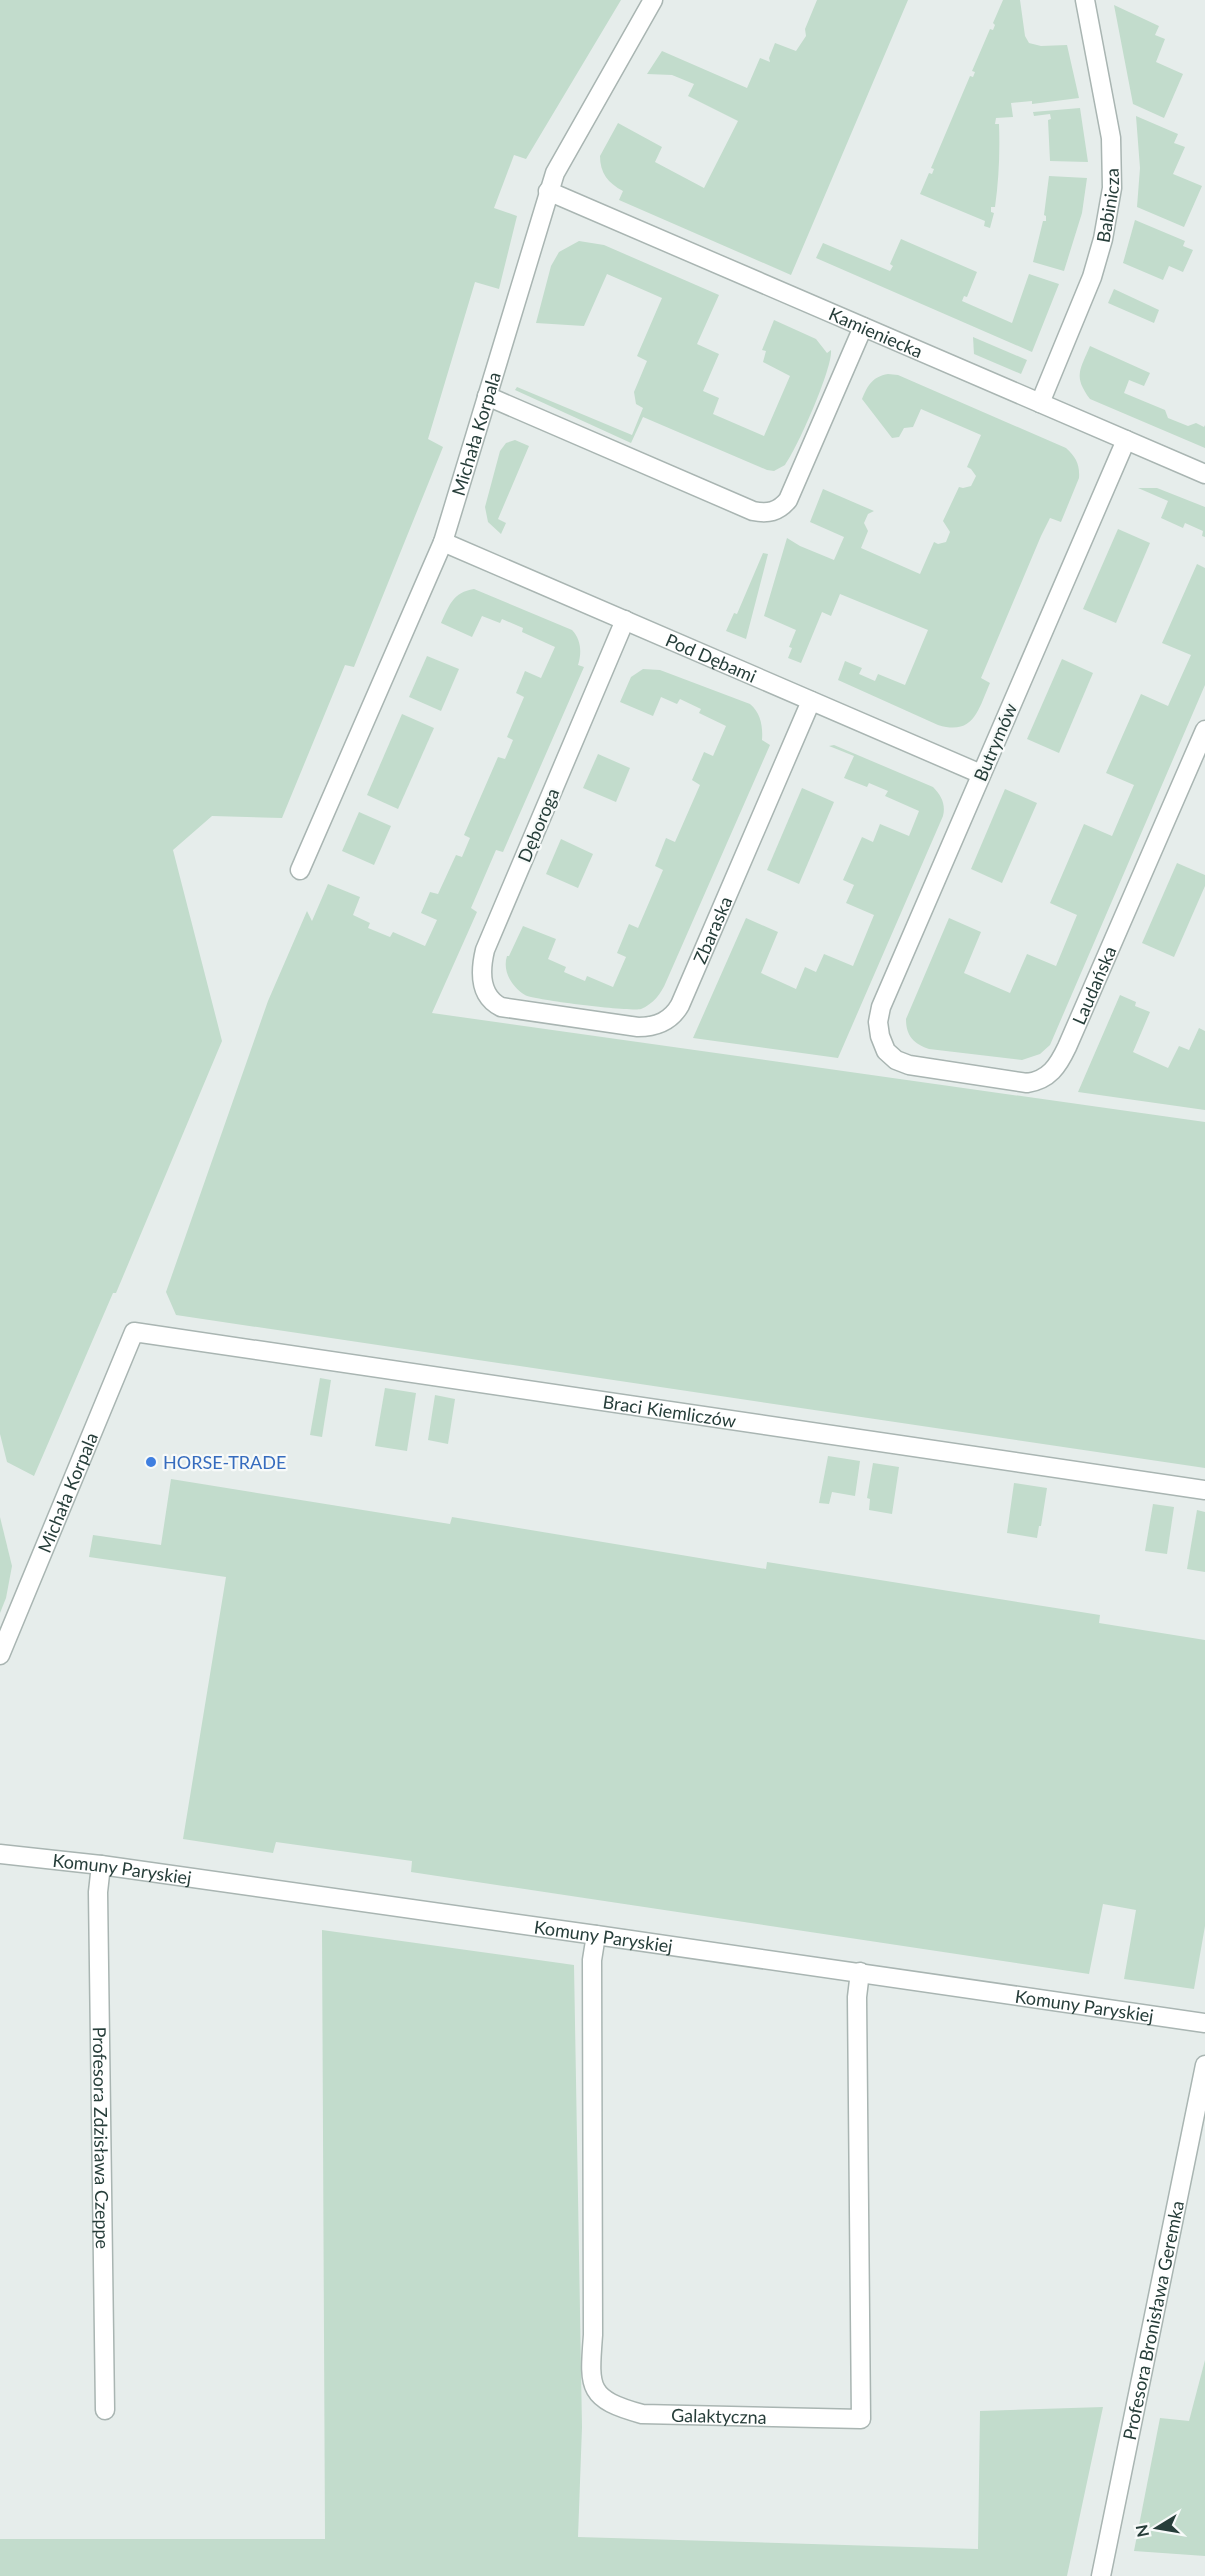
<svg xmlns="http://www.w3.org/2000/svg" width="1205" height="2576" font-family="Lato,sans-serif">
<rect width="100%" height="100%" fill="#e6edeb"/>
<g fill="#c2dccc">
<polygon points="0,0 621,0 526,159 514,155 494,208 517,216 499,289 475,282 428,439 443,447 354,667 345,665 282,818 212,816 173,850 222,1041 116,1293 113,1293 34,1476 7,1462 0,1434"/>
<path d="M 817,0 L 908,0 L 791,275 L 619,200 L 623,191 C 608,183 600,173 600,156 L 618,123 L 662,147 L 655,162 L 704,188 L 738,121 L 688,96 L 694,84 L 672,75 L 647,74 L 662,51 L 747,88 L 760,58 L 770,62 L 769,58 L 775,43 L 796,51 L 806,36 L 805,29 Z"/>
<path d="M 1003,0 L 1020,0 L 1025,36 L 1029,43 L 1041,46 L 1067,45 L 1079,98 L 1032,104 L 1032,101 L 1011,103 L 1013,117 L 996,118 L 995,124 L 999,124 C 1000,152 999,179 995,207 L 991,207 L 991,212 L 994,213 L 990,228 L 984,226 L 985,221 L 920,194 L 929,173 L 932,174 L 934,169 L 931,168 L 970,76 L 973,77 L 975,72 L 972,71 L 990,29 L 993,30 L 995,25 L 993,23 Z"/>
<polygon points="1114,5 1159,26 1155,35 1165,39 1156,62 1183,74 1164,118 1133,104"/>
<polygon points="1080,108 1088,162 1050,161 1048,120 1051,119 1050,114 1034,116 1033,112"/>
<polygon points="1136,116 1178,134 1174,143 1185,147 1173,174 1202,186 1184,227 1137,207 1140,168"/>
<polygon points="1049,176 1087,178 1082,213 1064,271 1033,262 1043,221 1046,221 1046,216 1044,215"/>
<polygon points="1135,220 1185,241 1183,246 1193,250 1183,272 1169,266 1163,280 1123,263"/>
<polygon points="901,239 977,272 967,297 964,296 962,301 1012,323 1029,274 1059,284 1032,352 816,258 823,243 890,271 893,266 890,264"/>
<path d="M 579,241 L 604,245 L 719,295 L 697,344 L 719,354 L 703,391 L 719,398 L 713,414 L 764,436 L 790,376 L 763,362 L 766,351 L 762,350 L 774,320 L 816,339 L 827,353 L 831,350 C 833,368 797,449 785,465 L 774,471 L 767,470 L 643,417 L 631,443 L 515,390 L 517,387 L 632,435 L 643,408 L 636,404 L 634,392 L 647,361 L 637,356 L 662,298 L 607,274 L 584,326 L 536,323 L 551,266 L 559,252 Z"/>
<polygon points="1114,289 1159,310 1154,323 1108,303"/>
<polygon points="973,337 1027,360 1021,374 974,354"/>
<path d="M 1090,346 L 1150,373 L 1144,386 L 1129,380 L 1124,393 L 1165,410 L 1168,418 L 1188,426 L 1196,423 L 1204,427 L 1205,425 L 1205,448 L 1090,399 C 1073,376 1080,370 1090,346 Z"/>
<path d="M 888,374 L 898,375 L 1066,448 C 1076,457 1080,465 1079,478 L 1061,522 L 1050,518 L 1041,536 L 981,678 L 990,683 C 978,710 974,736 938,725 L 838,680 L 845,661 L 862,668 L 859,674 L 875,681 L 878,674 L 905,685 L 928,630 L 840,594 L 831,616 L 822,612 L 801,663 L 788,658 L 792,648 L 789,647 L 796,630 L 764,616 L 787,538 L 800,546 L 834,560 L 844,537 L 810,522 L 823,489 L 874,511 L 868,514 L 864,523 L 868,531 L 861,548 L 920,574 L 934,542 L 938,544 L 946,542 L 950,532 L 943,521 L 959,487 L 963,488 L 971,486 L 976,476 L 971,469 L 967,467 L 981,435 L 921,409 L 913,427 L 904,428 L 899,437 L 892,438 L 862,399 C 868,385 872,377 888,374 Z"/>
<polygon points="515,440 529,446 498,519 506,523 501,534 488,522 485,507 500,451 506,443"/>
<polygon points="1138,488 1157,488 1205,507 1205,537 1202,536 1203,531 1185,523 1183,528 1161,518 1168,501"/>
<polygon points="1118,529 1150,543 1116,623 1083,609"/>
<polygon points="763,553 768,554 746,639 726,631 734,613 737,614"/>
<path d="M 1197,564 L 1205,568 L 1205,685 L 1050,1045 L 1040,1054 L 1022,1060 L 929,1049 C 914,1044 906,1036 906,1019 L 949,918 L 981,932 L 964,973 L 1010,993 L 1027,954 L 1056,966 L 1077,915 L 1050,903 L 1084,824 L 1112,836 L 1134,785 L 1106,773 L 1141,694 L 1168,706 L 1191,655 L 1162,643 Z"/>
<path d="M 474,589 L 572,630 C 581,639 582,653 578,665 L 584,667 L 503,852 L 496,850 L 471,908 L 477,912 L 432,1013 L 1205,1122 L 1205,1468 L 176,1315 L 166,1292 L 268,1001 L 307,911 L 312,921 L 328,884 L 360,897 L 353,915 L 370,923 L 368,928 L 390,937 L 393,932 L 425,946 L 437,920 L 421,913 L 430,892 L 438,894 L 456,855 L 462,857 L 470,838 L 464,835 L 498,757 L 505,759 L 513,740 L 507,737 L 524,697 L 516,693 L 525,671 L 541,678 L 555,647 L 522,632 L 523,628 L 502,619 L 500,623 L 482,616 L 472,637 L 441,623 C 449,606 453,592 474,589 Z"/>
<polygon points="427,656 459,669 441,711 409,697"/>
<polygon points="1062,659 1093,673 1059,753 1027,739"/>
<path d="M 643,669 L 660,670 L 750,704 C 761,713 763,727 762,740 L 770,745 L 666,982 C 661,994 653,1004 641,1009 C 632,1012 534,1000 525,995 C 512,987 502,971 507,956 L 509,956 L 523,926 L 556,939 L 548,959 L 566,967 L 564,972 L 585,981 L 587,976 L 613,987 L 626,957 L 617,953 L 629,924 L 638,928 L 663,870 L 655,866 L 666,838 L 675,842 L 700,785 L 692,780 L 704,752 L 713,756 L 726,726 L 699,713 L 701,709 L 680,699 L 677,704 L 661,697 L 653,716 L 620,702 L 631,677 Z"/>
<polygon points="402,714 434,728 398,809 367,795"/>
<path d="M 834,745 L 933,787 C 941,795 946,804 943,816 L 838,1058 L 693,1038 L 746,918 L 778,932 L 761,973 L 796,989 L 805,967 L 816,972 L 824,954 L 853,966 L 874,915 L 846,903 L 854,885 L 843,880 L 862,837 L 873,842 L 880,824 L 909,836 L 919,811 L 885,796 L 888,791 L 869,783 L 867,787 L 844,778 L 854,756 L 829,746 Z"/>
<polygon points="598,754 630,768 616,802 583,788"/>
<polygon points="802,788 834,802 799,884 767,870"/>
<polygon points="1005,789 1037,803 1002,883 971,869"/>
<polygon points="359,812 391,826 374,865 342,851"/>
<polygon points="561,839 593,854 578,888 546,874"/>
<polygon points="1177,863 1205,875 1205,886 1174,957 1142,943"/>
<polygon points="1120,995 1136,1002 1135,1006 1150,1012 1133,1052 1168,1068 1179,1046 1189,1050 1199,1028 1205,1031 1205,1110 1078,1092"/>
<polygon points="320,1378 331,1380 322,1437 310,1435"/>
<polygon points="385,1388 416,1393 407,1451 375,1446"/>
<polygon points="435,1395 455,1399 448,1444 428,1440"/>
<polygon points="828,1456 860,1461 855,1496 832,1492 829,1504 819,1503"/>
<polygon points="873,1463 899,1467 892,1514 869,1510 870,1499 867,1498"/>
<polygon points="171,1479 450,1524 452,1517 470,1520 766,1569 767,1562 1100,1615 1099,1623 1205,1640 1205,1926 1194,1989 1124,1979 1136,1910 1103,1904 1089,1974 411,1872 412,1861 276,1842 273,1853 183,1839 226,1577 89,1557 93,1535 161,1545"/>
<polygon points="1014,1483 1047,1488 1041,1526 1039,1526 1037,1538 1007,1533"/>
<polygon points="1153,1504 1174,1507 1167,1554 1145,1551"/>
<polygon points="1197,1510 1205,1512 1205,1572 1187,1569"/>
<polygon points="0,1517 12,1566 6,1598 0,1613"/>
<polygon points="322,1930 574,1965 582,2427 578,2537 978,2549 980,2411 1103,2407 1067,2576 0,2576 0,2539 325,2539"/>
<polygon points="1205,2360 1205,2556 1134,2551 1160,2418 1189,2421"/>
</g>
<g fill="none" stroke-linecap="round" stroke-linejoin="round">
<defs>
<g id="minor">
<path id="s1" d="M 548,191 L 1205,474"/>
<path d="M 487,396 L 753,511 C 768,514 778,512 788,500 L 863,327"/>
<path id="s2" d="M 1040,403 L 1092,277 L 1103,239 L 1112,188 L 1111,138 L 1085,0"/>
<path id="s3" d="M 1126,440 L 881,1007 L 878,1022 L 880,1036 L 886,1051 L 896,1060 L 909,1065 L 1027,1083 C 1049,1080 1058,1066 1067,1047 L 1205,730"/>
<path id="s4" d="M 443,542 L 981,774"/>
<path id="s5" d="M 625,620 L 485,950 C 480,971 479,996 501,1007 L 638,1027 C 657,1027 671,1021 680,1005 L 811,701"/>
<path id="s6" d="M 300,870 L 443,542 L 555,173 L 653,0"/>
<path id="s7" d="M 0,1655 L 134,1332 L 1205,1490"/>
<path id="s8" d="M 0,1854 L 101,1865 L 596,1935 L 1205,2023"/>
<path id="s9" d="M 101,1865 L 98,1892 L 105,2410"/>
<path id="s10" d="M 596,1935 L 592,1960 L 593,2335 C 589,2388 587,2399 642,2414 L 861,2419 L 857,1997 L 860,1972"/>
<path id="s11" d="M 1101,2576 L 1205,2065"/>
</g>
</defs>
<use href="#minor" stroke="#a9b5b2" stroke-width="21"/>
<use href="#minor" stroke="#fff" stroke-width="18"/>
</g>
<circle fill="#3f7fe0" stroke="#f7faf9" stroke-width="2" cx="151" cy="1462" r="6"/>
<g text-anchor="middle" dominant-baseline="central" stroke-width="4.5" stroke-linejoin="round" paint-order="stroke">
<g font-size="18" fill="#273e3a" stroke="#f7faf9">
<text stroke="none"><textPath href="#s2" startOffset="210">Babinicza</textPath></text>
<text stroke="none"><textPath href="#s1" startOffset="357">Kamieniecka</textPath></text>
<text stroke="none"><textPath href="#s6" startOffset="471">Michała Korpala</textPath></text>
<text stroke="none"><textPath href="#s4" startOffset="292">Pod Dębami</textPath></text>
<text transform="translate(995 742) rotate(-67)">Butrymów</text>
<text transform="translate(538 825) rotate(-67)">Dęboroga</text>
<text stroke="none"><textPath href="#s5" startOffset="693">Zbaraska</textPath></text>
<text stroke="none"><textPath href="#s3" startOffset="934">Laudańska</textPath></text>
<text stroke="none"><textPath href="#s7" startOffset="891">Braci Kiemliczów</textPath></text>
<text stroke="none"><textPath href="#s7" startOffset="176">Michała Korpala</textPath></text>
<text stroke="none"><textPath href="#s8" startOffset="123">Komuny Paryskiej</textPath></text>
<text stroke="none"><textPath href="#s8" startOffset="609">Komuny Paryskiej</textPath></text>
<text stroke="none"><textPath href="#s8" startOffset="1095">Komuny Paryskiej</textPath></text>
<text stroke="none"><textPath href="#s9" startOffset="273">Profesora Zdzisława Czeppe</textPath></text>
<text stroke="none"><textPath href="#s11" startOffset="261">Profesora Bronisława Geremka</textPath></text>
<text stroke="none"><textPath href="#s10" startOffset="586">Galaktyczna</textPath></text>
</g>
<g font-size="18" fill="#366cbe" stroke="#f7faf9" text-anchor="start">
<text x="163" y="1462">HORSE-TRADE</text>
</g>
</g>
<g transform="translate(1157 2528) rotate(259)" stroke="#f7faf9" stroke-width="4.5" paint-order="stroke">
<path d="M0-4.5L10 22L0 15L-10 22Z" fill="#273e3a"/>
<text y="-9" font-size="16" font-weight="bold" text-anchor="middle" fill="#273e3a">N</text>
</g>
</svg>
